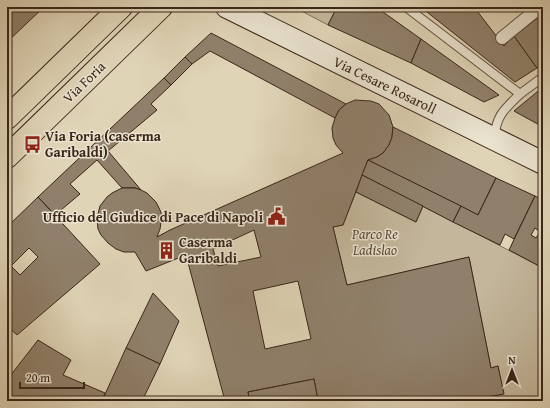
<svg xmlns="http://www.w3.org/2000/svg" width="550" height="408" font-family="'Gentium Book Plus',serif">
<rect width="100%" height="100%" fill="#dfd4b6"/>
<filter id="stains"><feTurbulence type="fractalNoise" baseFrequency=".005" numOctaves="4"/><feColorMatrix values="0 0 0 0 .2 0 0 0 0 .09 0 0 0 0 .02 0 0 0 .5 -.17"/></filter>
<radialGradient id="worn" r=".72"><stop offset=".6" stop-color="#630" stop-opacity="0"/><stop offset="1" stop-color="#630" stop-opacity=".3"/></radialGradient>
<g fill="#c3b69b" stroke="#7e6e5a">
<polygon points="294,7 337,7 328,25"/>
<polygon points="356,192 416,222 423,206 543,268 543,401 486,401 487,397 503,394 498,366 491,368 469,257 347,285 333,227 343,225"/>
</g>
<g fill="#90806b" stroke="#3a2619" fill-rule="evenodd">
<polygon points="7,7 44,7 7,42"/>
<polygon points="337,7 376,7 421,39 411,63 328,25"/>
<polygon points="423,7 474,7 504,46 514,36 537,68 515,82 422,8"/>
<polygon points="543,14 543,63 537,68 514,36"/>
<polygon points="211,33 346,104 339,110 335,118 210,51 192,64 185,57"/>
<polygon points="421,39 499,95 484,102 411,63"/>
<polygon points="185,57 192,64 171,85 164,78"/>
<polygon points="164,78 171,85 151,104 157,110 108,151 141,190 135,188 122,188 97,160 70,184 80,194 55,215 38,197"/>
<polygon points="543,87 543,127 514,111"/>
<path d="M 355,100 L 371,101 L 379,104 L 389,115 L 393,127 L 392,137 L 389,145 L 383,153 L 377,157 L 368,160 L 343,225 L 333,227 L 347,285 L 469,257 L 491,368 L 498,366 L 504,394 L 465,401 L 343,401 L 342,399 L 332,401 L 318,401 L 314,379 L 248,392 L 250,401 L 225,401 L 186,255 L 146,271 L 135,252 L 124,252 L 116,249 L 108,243 L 101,235 L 98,229 L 97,218 L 100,206 L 107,197 L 112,193 L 122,188 L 135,188 L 141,190 L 147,193 L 156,202 L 160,210 L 162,216 L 160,229 L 157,237 L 170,230 L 343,153 L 336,145 L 333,138 L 332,128 L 335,118 L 339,110 L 346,104 ZM 254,230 L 261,257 L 218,266 L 213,249 ZM 298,281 L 311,339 L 265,349 L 253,291 Z"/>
<polygon points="393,127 496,178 478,215 368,160 377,157 383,153 389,145 392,137"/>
<polygon points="368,160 461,206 453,222 362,175"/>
<polygon points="362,175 423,206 416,222 356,192"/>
<polygon points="496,178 535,196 514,239 505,234 500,245 453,222 461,206 478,215"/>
<path d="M 535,196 L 543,200 L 543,268 L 509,250 ZM 535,228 L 540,232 L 536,238 L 531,235 Z"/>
<path d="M 38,197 L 100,264 L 17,335 L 7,326 L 7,227 ZM 29,248 L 38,257 L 20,275 L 11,266 Z"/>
<polygon points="153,293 179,321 160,364 126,348"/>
<polygon points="38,340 71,360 63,375 105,393 102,401 10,401 7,399 7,380"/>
<polygon points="126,348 160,364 142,401 102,401"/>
<polygon points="314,379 318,401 297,401 296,399 286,401 250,401 248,392"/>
</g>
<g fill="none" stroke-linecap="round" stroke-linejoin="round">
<defs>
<g id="service">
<polyline points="406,7 520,94 543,77"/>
<path d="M 494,138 C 497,114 504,110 520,94"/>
</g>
<polyline id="pedestrian" points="502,38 540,7"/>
<polyline id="secondary" points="227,7 543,163"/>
<g id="primary">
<polyline points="7,118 121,7"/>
<polyline points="7,157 161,7"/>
</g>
</defs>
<use href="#service" stroke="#635240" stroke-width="10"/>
<use href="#pedestrian" stroke="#635240" stroke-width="14"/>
<use href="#secondary" stroke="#3a2619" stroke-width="24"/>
<use href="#primary" stroke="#3a2619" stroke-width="24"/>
<use href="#service" stroke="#eae3d0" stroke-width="8"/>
<use href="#pedestrian" stroke="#eae3d0" stroke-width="12"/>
<use href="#secondary" stroke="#eae3d0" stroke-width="22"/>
<use href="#primary" stroke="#dfd4b6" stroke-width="22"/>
</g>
<defs>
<symbol id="bus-bare" viewBox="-9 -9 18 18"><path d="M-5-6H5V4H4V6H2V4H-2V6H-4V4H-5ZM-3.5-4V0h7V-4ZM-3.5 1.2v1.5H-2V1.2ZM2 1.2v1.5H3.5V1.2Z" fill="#8f2418" stroke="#eae3d0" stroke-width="2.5" paint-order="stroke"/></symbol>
<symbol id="civic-bare" viewBox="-9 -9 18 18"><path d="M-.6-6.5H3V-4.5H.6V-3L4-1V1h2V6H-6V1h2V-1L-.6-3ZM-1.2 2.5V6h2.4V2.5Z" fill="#8f2418" stroke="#eae3d0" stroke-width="2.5" paint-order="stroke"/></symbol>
<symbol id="building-bare" viewBox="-9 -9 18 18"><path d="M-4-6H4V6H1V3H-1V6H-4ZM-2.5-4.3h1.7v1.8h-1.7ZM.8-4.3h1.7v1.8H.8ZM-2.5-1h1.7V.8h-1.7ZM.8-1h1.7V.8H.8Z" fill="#8f2418" stroke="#eae3d0" stroke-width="2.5" paint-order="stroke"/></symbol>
</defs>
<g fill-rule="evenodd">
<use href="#bus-bare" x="20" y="132" width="25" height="25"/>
<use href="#civic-bare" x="264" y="204" width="25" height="25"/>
<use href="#building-bare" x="154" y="238" width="25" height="25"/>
</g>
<g text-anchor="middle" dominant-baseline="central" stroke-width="3" stroke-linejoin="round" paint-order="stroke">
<g font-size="14" fill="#3a2619" stroke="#eae3d0">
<text transform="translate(84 82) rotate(-44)">Via Foria</text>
<text transform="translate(385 85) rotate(26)">Via Cesare Rosaroll</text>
</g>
<g font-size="14" font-weight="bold" fill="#3a2619" stroke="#eae3d0" text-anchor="start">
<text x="45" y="136">Via Foria (caserma<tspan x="45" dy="16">Garibaldi)</tspan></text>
<text x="263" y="217" text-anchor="end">Ufficio del Giudice di Pace di Napoli</text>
<text x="179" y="242">Caserma<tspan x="179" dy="16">Garibaldi</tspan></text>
</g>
<g font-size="14" font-style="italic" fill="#5c4a3a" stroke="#eae3d0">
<text x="375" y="234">Parco Re<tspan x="375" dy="16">Ladislao</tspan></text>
</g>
</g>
<rect width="550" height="408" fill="none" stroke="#dfd4b6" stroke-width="24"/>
<rect x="8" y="8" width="534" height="392" fill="none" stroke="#3a2619" stroke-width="2"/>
<rect x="12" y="12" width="526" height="384" fill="none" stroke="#3a2619"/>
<g transform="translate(512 370)" stroke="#eae3d0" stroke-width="3" paint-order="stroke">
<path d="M0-3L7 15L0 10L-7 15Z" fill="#3a2619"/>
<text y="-6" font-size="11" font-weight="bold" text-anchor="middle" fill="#3a2619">N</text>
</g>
<path d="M20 382v6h64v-6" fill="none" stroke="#3a2619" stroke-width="2"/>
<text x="26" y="382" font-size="12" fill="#3a2619" stroke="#eae3d0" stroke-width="3" paint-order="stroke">20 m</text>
<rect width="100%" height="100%" filter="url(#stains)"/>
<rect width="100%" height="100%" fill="url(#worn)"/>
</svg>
